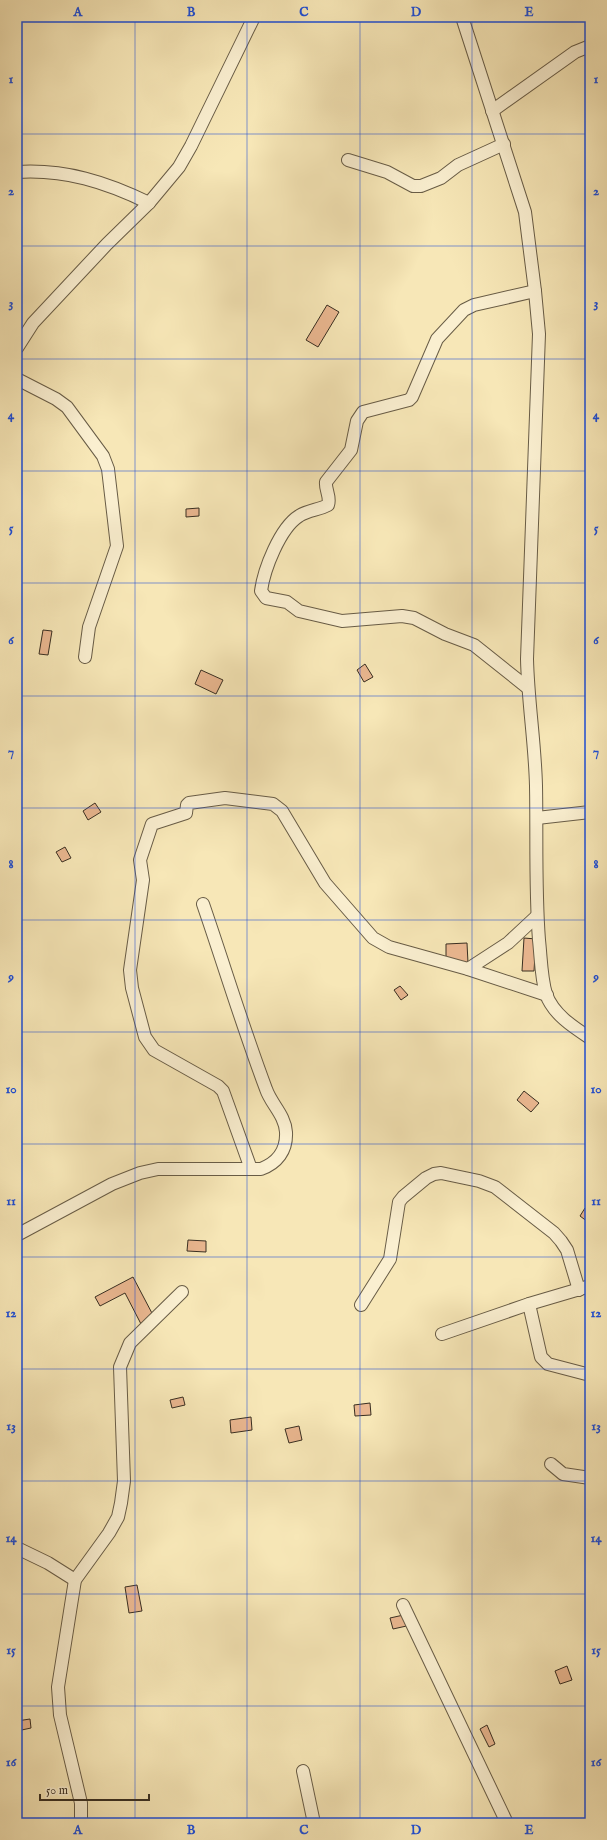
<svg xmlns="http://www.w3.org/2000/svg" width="607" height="1840" font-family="'IM FELL English',serif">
<rect width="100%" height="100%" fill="#f7e7b7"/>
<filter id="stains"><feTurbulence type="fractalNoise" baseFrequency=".005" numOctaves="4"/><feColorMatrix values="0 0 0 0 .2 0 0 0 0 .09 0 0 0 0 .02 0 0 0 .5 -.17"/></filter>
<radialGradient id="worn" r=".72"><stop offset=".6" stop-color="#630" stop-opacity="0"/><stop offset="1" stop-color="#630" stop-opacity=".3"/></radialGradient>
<g fill="#eab790" stroke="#382e21">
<polygon points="327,305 339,312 318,347 306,340"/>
<polygon points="199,508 199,516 186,517 186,509"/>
<polygon points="43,630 52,631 48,655 39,654"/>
<polygon points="365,664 373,677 364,682 357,670"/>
<polygon points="201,670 223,680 216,694 195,684"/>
<polygon points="95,803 101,812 88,820 83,811"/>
<polygon points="65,847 71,858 62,862 56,852"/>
<polygon points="524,938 536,939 534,971 522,971"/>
<polygon points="467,943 468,963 446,964 446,944"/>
<polygon points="400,986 408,995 401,1000 394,990"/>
<polygon points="524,1091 539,1103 531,1112 517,1100"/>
<polygon points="585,1208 590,1212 588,1222 580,1216"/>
<polygon points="188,1240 206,1241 206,1252 187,1251"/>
<polygon points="133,1277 154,1317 141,1324 125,1293 100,1306 95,1297"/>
<polygon points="183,1397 185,1405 172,1408 170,1400"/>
<polygon points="370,1403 371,1415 355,1416 354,1405"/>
<polygon points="251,1417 252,1430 231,1433 230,1420"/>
<polygon points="299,1426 302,1440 289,1443 285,1429"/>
<polygon points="137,1585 142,1611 129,1613 125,1587"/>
<polygon points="408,1614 411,1625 393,1629 390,1618"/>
<polygon points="567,1666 572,1680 560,1684 555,1671"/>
<polygon points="30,1719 31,1728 17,1731 17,1721"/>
<polygon points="487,1725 495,1744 489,1747 480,1729"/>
</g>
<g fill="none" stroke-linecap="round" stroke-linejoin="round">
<defs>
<g id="minor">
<path d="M 462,17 L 525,212 L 535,291 L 539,334 L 527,659 C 528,702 535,743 536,786 C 537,837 535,889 539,940 C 541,958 541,977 546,994 C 553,1014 573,1027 590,1038"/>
<polyline points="492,111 575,52 590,46"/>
<polyline points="348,160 387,172 413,186 421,186 441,178 458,165 504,144"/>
<path d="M 17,172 C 65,169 106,182 149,203"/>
<polyline points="17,348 33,323 107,244 149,203 179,167 191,146 254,17"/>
<polyline points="17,379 56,399 67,407 103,456 108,469 117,546 89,627 85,657"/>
<path d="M 528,688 L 474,645 L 445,634 L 414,618 L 402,616 L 342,621 L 299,611 L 287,602 L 266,598 L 261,591 C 264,569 280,528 299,516 C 308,510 319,510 328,505 C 331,497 325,490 326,482 L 351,450 L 357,421 L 363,412 L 409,400 L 412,397 L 437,339 L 464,310 L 474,305 L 535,291"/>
<polyline points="537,818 590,812"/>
<polyline points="468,969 508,943 537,916"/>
<polyline points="251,1169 223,1091 218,1086 154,1050 145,1037 132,988 130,970 143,880 140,860 152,824 186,813 187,805 189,803 225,798 273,804 282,811 325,883 373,938 389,947 468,969 547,995"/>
<path d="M 17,1235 L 112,1184 L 140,1173 L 158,1169 L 261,1169 C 277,1163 287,1151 286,1132 C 285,1115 271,1104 266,1089 C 243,1028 224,965 203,904"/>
<polyline points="529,1304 541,1357 548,1364 590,1375"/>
<polyline points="361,1305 390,1259 399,1202 403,1197 426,1178 434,1174 441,1173 479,1181 495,1187 554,1233 561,1241 567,1250 579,1290"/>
<polyline points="442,1334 529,1304 590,1286"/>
<polyline points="551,1464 563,1474 590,1478"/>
<polyline points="17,1548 48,1563 75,1580"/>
<polyline points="403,1605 507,1823"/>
<polyline points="303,1771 314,1823"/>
<polyline points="81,1823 81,1803 60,1715 58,1687 75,1580 109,1533 118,1517 121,1503 124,1481 120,1367 130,1343 182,1292"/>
</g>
</defs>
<use href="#minor" stroke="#685c46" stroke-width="14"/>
<use href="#minor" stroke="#faefd0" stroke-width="12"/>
</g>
<path fill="none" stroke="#1d4ed8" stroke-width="1" stroke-opacity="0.55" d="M 135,17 L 135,1823M 247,17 L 247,1823M 360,17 L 360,1823M 472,17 L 472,1823M 17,134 L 590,134M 17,246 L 590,246M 17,359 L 590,359M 17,471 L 590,471M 17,583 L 590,583M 17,696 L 590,696M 17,808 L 590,808M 17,920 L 590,920M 17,1032 L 590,1032M 17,1144 L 590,1144M 17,1257 L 590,1257M 17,1369 L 590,1369M 17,1481 L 590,1481M 17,1594 L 590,1594M 17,1706 L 590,1706"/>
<rect width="607" height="1840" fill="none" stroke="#f7e7b7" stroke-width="44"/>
<path d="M40 1794v6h109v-6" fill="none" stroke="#382e21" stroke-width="2"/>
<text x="46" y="1794" font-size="12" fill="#382e21" stroke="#faefd0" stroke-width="3" paint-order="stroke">50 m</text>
<rect x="22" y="22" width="563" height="1796" fill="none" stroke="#1d4ed8" stroke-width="1.5"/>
<g font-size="13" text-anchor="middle" font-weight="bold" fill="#1d4ed8">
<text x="78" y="16">A</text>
<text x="191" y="16">B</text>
<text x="304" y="16">C</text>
<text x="416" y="16">D</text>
<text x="529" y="16">E</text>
<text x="11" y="83">1</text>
<text x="596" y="83">1</text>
<text x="11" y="195">2</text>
<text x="596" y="195">2</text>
<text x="11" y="307">3</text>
<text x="596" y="307">3</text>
<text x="11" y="419">4</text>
<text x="596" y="419">4</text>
<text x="11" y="532">5</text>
<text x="596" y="532">5</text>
<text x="11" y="644">6</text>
<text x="596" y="644">6</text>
<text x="11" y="756">7</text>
<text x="596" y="756">7</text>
<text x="11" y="868">8</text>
<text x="596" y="868">8</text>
<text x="11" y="981">9</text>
<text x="596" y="981">9</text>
<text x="11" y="1093">10</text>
<text x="596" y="1093">10</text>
<text x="11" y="1205">11</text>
<text x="596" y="1205">11</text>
<text x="11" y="1317">12</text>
<text x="596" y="1317">12</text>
<text x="11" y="1430">13</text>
<text x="596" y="1430">13</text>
<text x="11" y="1542">14</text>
<text x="596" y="1542">14</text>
<text x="11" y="1654">15</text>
<text x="596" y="1654">15</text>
<text x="11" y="1766">16</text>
<text x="596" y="1766">16</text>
<text x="78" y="1834">A</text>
<text x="191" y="1834">B</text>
<text x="304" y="1834">C</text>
<text x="416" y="1834">D</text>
<text x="529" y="1834">E</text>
</g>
<rect width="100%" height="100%" filter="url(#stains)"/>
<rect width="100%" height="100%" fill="url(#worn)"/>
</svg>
